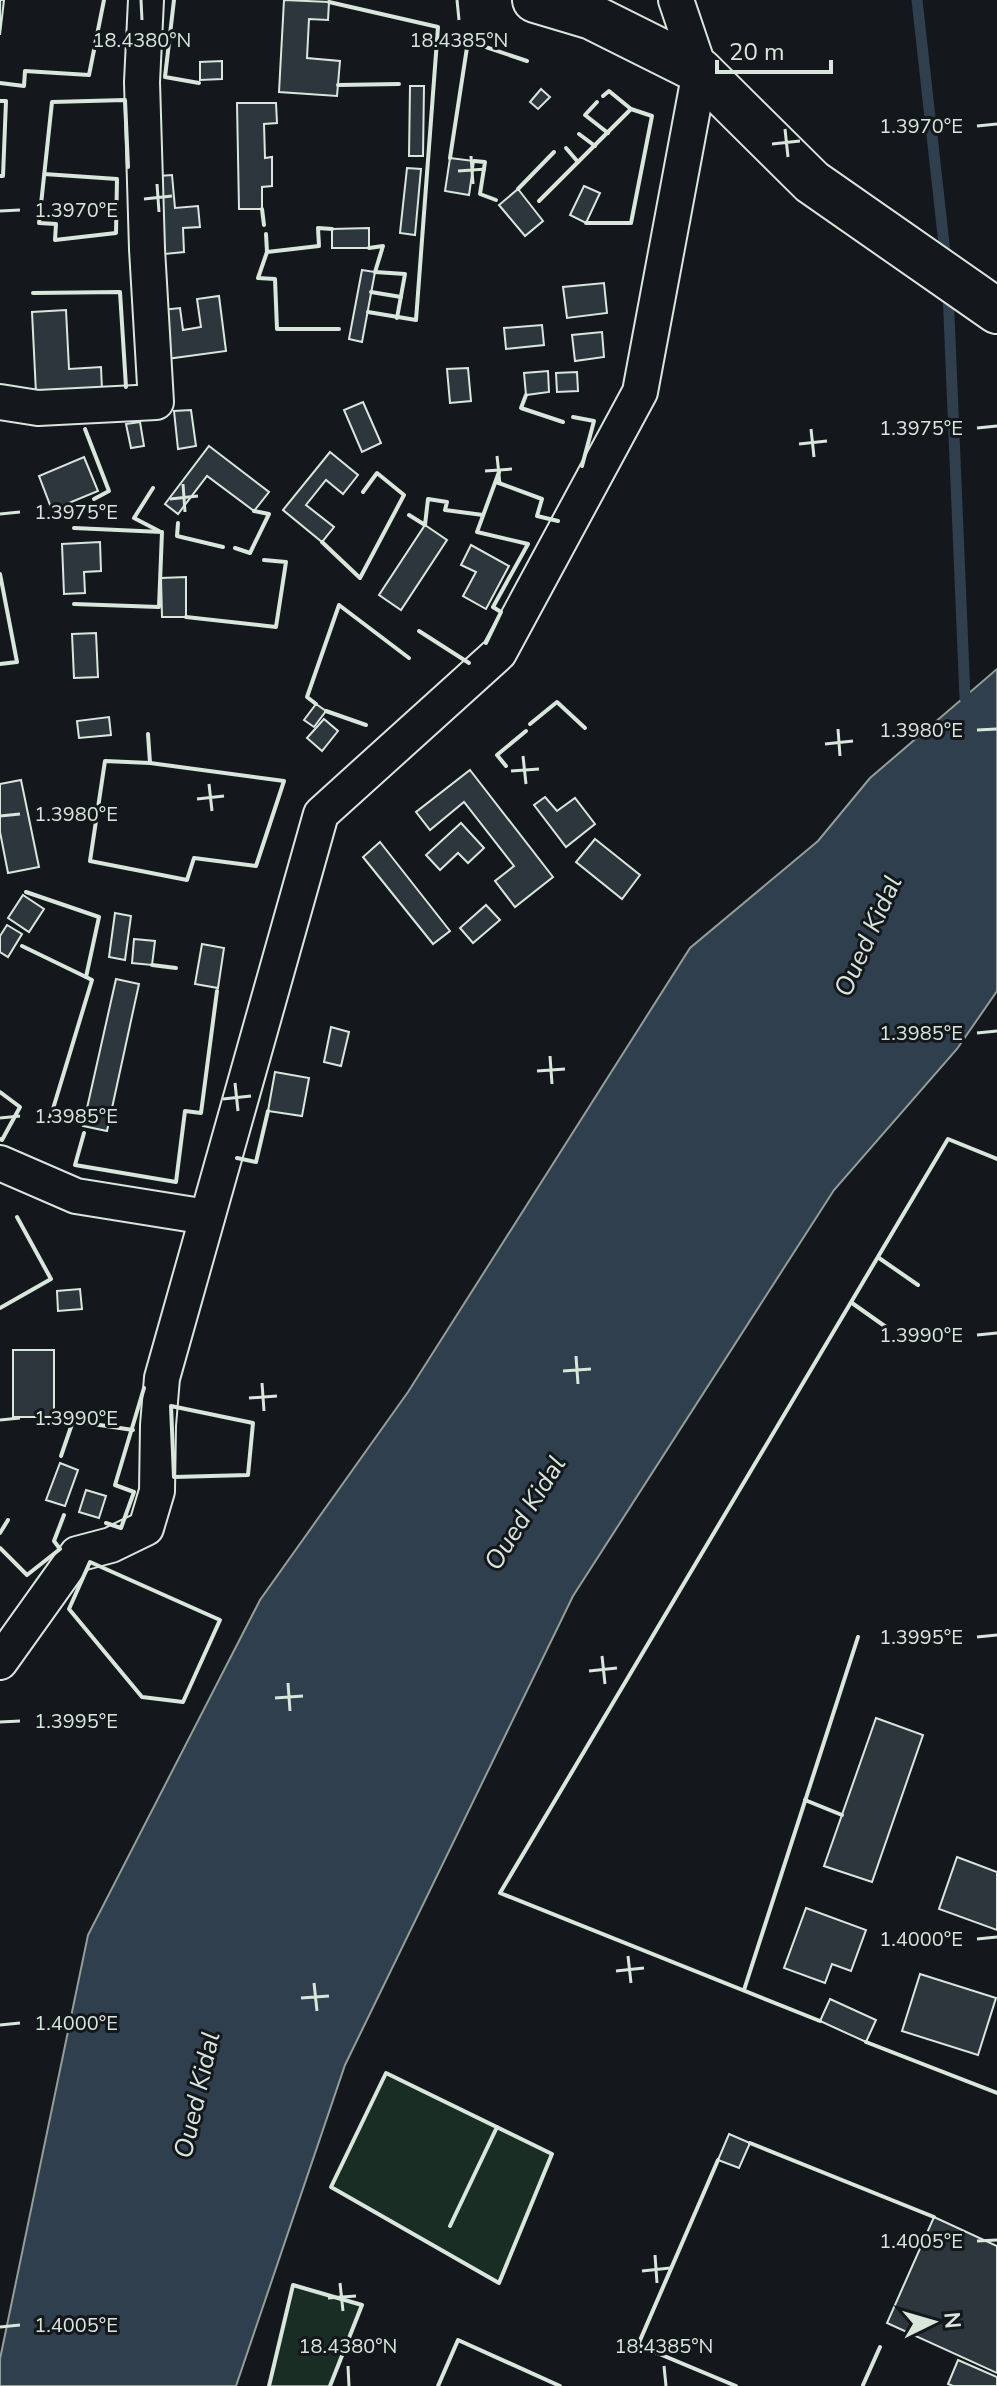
<svg xmlns="http://www.w3.org/2000/svg" width="997" height="2386" font-family="'Nunito Sans',sans-serif">
<rect width="100%" height="100%" fill="#14181c"/>
<g fill="#1a2d24" stroke="#939e99" stroke-width="2">
<polygon points="386,2073 552,2154 499,2283 331,2187"/>
<polygon points="293,2285 362,2305 330,2386 269,2386"/>
</g>
<polygon fill="#2f3f4d" stroke="#939e99" stroke-width="2" points="997,669 997,991 957,1049 834,1190 573,1596 345,2065 236,2386 0,2386 0,2359 88,1935 260,1600 408,1392 690,948 818,841 870,778"/>
<g fill="none" stroke-linecap="round" stroke-linejoin="round">
<g stroke="#2f3f4d" stroke-width="11">
<polyline points="917,0 946,262"/>
<polyline points="948,291 965,698"/>
</g>
</g>
<g fill="#2c363c" stroke="#d8e6dc" stroke-width="2">
<polygon points="0,0 4,0 0,35"/>
<polygon points="284,0 329,2 328,20 309,19 307,58 340,61 337,96 279,92"/>
<polygon points="222,61 222,79 200,80 200,62"/>
<polygon points="410,86 424,86 423,156 409,156"/>
<polygon points="541,89 550,97 538,109 530,102"/>
<polygon points="237,103 276,103 277,123 264,124 265,158 272,157 272,186 262,187 262,209 239,209"/>
<polygon points="450,158 474,161 469,195 445,191"/>
<polygon points="407,168 421,169 415,235 400,233"/>
<polygon points="172,175 175,208 198,206 200,227 183,228 184,252 165,254 159,176"/>
<polygon points="584,186 600,193 586,223 570,215"/>
<polygon points="518,189 543,221 525,236 499,205"/>
<polygon points="369,228 369,248 332,248 332,229"/>
<polygon points="362,270 375,272 362,342 349,339"/>
<polygon points="604,283 607,313 567,318 563,287"/>
<polygon points="219,296 226,351 159,360 153,311 180,308 183,330 201,327 197,299"/>
<polygon points="66,310 69,369 101,367 102,390 36,393 32,312"/>
<polygon points="542,325 544,345 506,349 504,328"/>
<polygon points="602,332 604,357 575,361 572,335"/>
<polygon points="468,368 471,401 450,403 447,369"/>
<polygon points="548,371 549,392 526,395 524,373"/>
<polygon points="577,372 578,391 557,392 556,373"/>
<polygon points="363,402 381,443 362,452 344,410"/>
<polygon points="191,410 196,446 178,449 174,411"/>
<polygon points="140,422 144,446 131,448 126,424"/>
<polygon points="209,446 269,492 254,511 207,476 178,514 165,504"/>
<polygon points="330,452 358,475 343,494 326,480 306,505 334,527 322,542 283,510"/>
<polygon points="84,457 98,491 52,510 39,476"/>
<polygon points="425,525 447,540 401,610 379,595"/>
<polygon points="100,542 101,571 84,572 85,593 64,594 62,544"/>
<polygon points="471,545 509,566 486,609 463,596 476,572 461,565"/>
<polygon points="186,577 186,617 162,617 161,578"/>
<polygon points="96,633 98,677 74,678 72,634"/>
<polygon points="316,704 326,711 314,727 304,720"/>
<polygon points="109,717 111,735 79,738 77,721"/>
<polygon points="324,719 338,731 322,751 307,738"/>
<polygon points="470,770 553,877 515,907 495,881 514,866 464,802 430,830 416,812"/>
<polygon points="21,780 39,867 8,873 0,832 0,784"/>
<polygon points="545,797 557,811 575,798 595,824 566,847 534,805"/>
<polygon points="461,823 484,848 468,863 458,853 440,870 426,855"/>
<polygon points="595,839 640,875 622,899 576,862"/>
<polygon points="380,842 450,931 433,944 363,857"/>
<polygon points="23,895 44,909 29,932 8,918"/>
<polygon points="486,905 500,920 473,943 460,928"/>
<polygon points="115,913 131,916 125,960 109,957"/>
<polygon points="7,925 22,934 8,957 0,952 0,936"/>
<polygon points="134,939 155,941 152,965 132,963"/>
<polygon points="202,944 224,948 218,988 195,984"/>
<polygon points="116,979 139,984 107,1131 83,1126"/>
<polygon points="331,1027 349,1032 341,1066 324,1062"/>
<polygon points="275,1072 309,1078 302,1116 268,1111"/>
<polygon points="80,1289 82,1309 58,1311 57,1291"/>
<rect x="13" y="1350" width="41" height="67"/>
<polygon points="60,1463 78,1470 65,1506 46,1500"/>
<polygon points="86,1490 106,1496 99,1518 79,1512"/>
<polygon points="876,1718 923,1735 872,1882 824,1866"/>
<polygon points="957,1857 997,1872 997,1930 939,1909"/>
<polygon points="806,1908 866,1930 851,1971 832,1964 825,1983 784,1968"/>
<polygon points="920,1974 996,1998 978,2055 902,2031"/>
<polygon points="830,1999 876,2020 866,2042 820,2021"/>
<polygon points="729,2134 750,2143 739,2168 718,2160"/>
<polygon points="934,2217 997,2246 997,2373 887,2323"/>
<polygon points="958,2360 997,2377 997,2386 953,2386 948,2384"/>
</g>
<g fill="none" stroke-linecap="round" stroke-linejoin="round">
<defs>
<g id="minor">
<polyline points="0,402 38,408 156,402 147,249 142,82 146,0"/>
<polyline points="0,1163 76,1196 207,1217"/>
<polyline points="0,1662 77,1554 111,1545 146,1528 157,1491 158,1425 162,1378 321,814 499,653 640,392 700,71 676,0"/>
</g>
<polyline id="primary" points="535,0 592,17 700,71 812,182 997,311"/>
</defs>
<use href="#minor" stroke="#d8e6dc" stroke-width="38"/>
<use href="#primary" stroke="#d8e6dc" stroke-width="48"/>
<use href="#minor" stroke="#14181c" stroke-width="34"/>
<use href="#primary" stroke="#14181c" stroke-width="44"/>
<g stroke="#d8e6dc" stroke-width="4">
<polyline points="174,0 165,77 199,83"/>
<polyline points="329,2 438,27 416,320 368,312"/>
<polyline points="0,83 24,86 25,71 89,75 104,0"/>
<polyline points="338,85 399,84"/>
<polyline points="603,96 609,91 631,109"/>
<polyline points="0,101 6,101 3,176 0,176"/>
<polyline points="597,102 585,115 608,133"/>
<polyline points="579,134 595,146"/>
<polyline points="566,148 578,162"/>
<polyline points="450,158 468,41 527,61"/>
<polyline points="474,161 485,162 480,194 496,200"/>
<polyline points="44,174 117,179 116,233 55,240 56,224 39,223 52,102 125,100 128,167"/>
<polyline points="518,189 554,152"/>
<polyline points="539,201 631,109 652,116 631,223 586,223"/>
<polyline points="262,209 264,225"/>
<polyline points="266,234 267,252 258,278 275,279 277,329 339,329"/>
<polyline points="369,248 383,246 375,272 405,274 397,318"/>
<polyline points="267,252 319,246 318,228 332,229"/>
<polyline points="371,292 401,297"/>
<polyline points="33,293 120,292 126,387"/>
<polyline points="526,395 521,408 563,422"/>
<polyline points="573,417 594,421 582,466"/>
<polyline points="85,429 109,491 94,499"/>
<polyline points="496,482 542,499 537,516 558,521"/>
<polyline points="153,488 134,518 159,531"/>
<polyline points="409,515 425,525 428,499 447,502 445,510 483,515"/>
<polyline points="178,523 177,536 223,547"/>
<polyline points="74,528 162,532 159,607 74,604"/>
<polyline points="322,542 360,578 404,495 377,473 363,492"/>
<polyline points="235,548 250,553 269,514 254,511"/>
<polyline points="0,574 17,662 0,664"/>
<polyline points="186,617 276,627 286,562 264,560"/>
<polyline points="419,631 469,663"/>
<polyline points="486,643 501,612 493,607 528,544 477,532 499,472"/>
<polyline points="316,704 307,697 339,605 409,658"/>
<polyline points="326,711 366,725"/>
<polyline points="530,724 557,702 585,728"/>
<polyline points="148,734 150,763"/>
<polygon points="105,761 150,763 284,781 256,866 194,858 187,880 90,861"/>
<polyline points="506,766 497,755 526,731"/>
<polyline points="26,892 99,917 86,977 92,980 49,1122"/>
<polyline points="22,946 86,977"/>
<polyline points="152,965 176,968"/>
<polyline points="0,1092 20,1107 2,1140 0,1139"/>
<polyline points="84,1133 75,1165 176,1182 185,1111 201,1113 217,991"/>
<polyline points="237,1158 256,1162 268,1111"/>
<polyline points="879,1258 918,1285"/>
<polyline points="852,1303 886,1327"/>
<polyline points="0,1308 51,1279 17,1217"/>
<polygon points="171,1406 253,1423 248,1475 174,1477"/>
<polyline points="61,1456 73,1421 133,1430"/>
<polyline points="106,1523 121,1528 134,1492 115,1485 144,1388"/>
<polyline points="0,1533 8,1520"/>
<polyline points="0,1548 27,1575 60,1549 54,1541 64,1515"/>
<polygon points="90,1562 220,1620 183,1702 142,1697 69,1609"/>
<polyline points="805,1800 842,1815"/>
<polyline points="744,1990 858,1637"/>
<polyline points="820,2021 500,1893 948,1139 997,1159"/>
<polyline points="866,2042 997,2093"/>
<polygon points="386,2073 552,2154 499,2283 331,2187"/>
<polyline points="750,2143 934,2217"/>
<polyline points="718,2160 638,2345 736,2386"/>
<polyline points="450,2226 497,2127"/>
<polyline points="863,2385 880,2347"/>
<polyline points="269,2386 293,2285 362,2305 330,2386"/>
<polyline points="438,2386 458,2340 560,2386"/>
</g>
</g>
<path fill="none" stroke="#d8e6dc" stroke-width="3" d="M 141,0 L 142,20M 457,0 L 459,20M 977,126 L 997,124M 785,129 L 788,157M 772,144 L 800,141M 471,156 L 473,184M 458,171 L 486,169M 157,184 L 159,212M 144,199 L 172,196M 0,211 L 20,210M 977,428 L 997,426M 811,429 L 814,457M 799,444 L 827,441M 497,456 L 500,484M 485,471 L 512,469M 183,484 L 185,512M 170,499 L 198,496M 0,514 L 20,512M 838,729 L 840,756M 977,730 L 997,729M 825,744 L 853,741M 523,756 L 526,784M 511,771 L 539,769M 209,784 L 212,811M 197,799 L 224,796M 0,816 L 20,814M 977,1033 L 997,1031M 550,1056 L 552,1084M 537,1071 L 565,1069M 235,1083 L 238,1111M 223,1099 L 251,1096M 0,1118 L 20,1116M 977,1335 L 997,1333M 576,1356 L 578,1384M 563,1371 L 591,1369M 262,1383 L 264,1411M 249,1398 L 277,1396M 0,1420 L 20,1418M 977,1637 L 997,1635M 602,1656 L 605,1684M 589,1671 L 617,1668M 288,1683 L 290,1711M 275,1698 L 303,1696M 0,1722 L 20,1721M 977,1939 L 997,1937M 628,1956 L 631,1983M 616,1971 L 644,1968M 314,1983 L 317,2011M 301,1998 L 329,1996M 0,2025 L 20,2023M 977,2241 L 997,2240M 655,2255 L 657,2283M 642,2271 L 670,2268M 340,2283 L 343,2311M 328,2298 L 356,2296M 0,2327 L 20,2325M 348,2366 L 349,2386M 664,2366 L 666,2386"/>
<g text-anchor="middle" dominant-baseline="central" stroke-width="6" stroke-linejoin="round" paint-order="stroke">
<g font-size="26" font-style="italic" fill="#d8e6dc" stroke="#14181c">
<text transform="translate(868 936) rotate(-66)">Oued Kidal</text>
<text transform="translate(525 1513) rotate(-58)">Oued Kidal</text>
<text transform="translate(197 2095) rotate(-77)">Oued Kidal</text>
</g>
</g>
<g font-size="20" text-anchor="middle" fill="#d8e6dc" stroke="#14181c" stroke-width="6" stroke-linejoin="round" paint-order="stroke">
<text x="142" y="47">18.4380°N</text>
<text x="459" y="47">18.4385°N</text>
<text x="921" y="133">1.3970°E</text>
<text x="76" y="217">1.3970°E</text>
<text x="921" y="435">1.3975°E</text>
<text x="76" y="519">1.3975°E</text>
<text x="921" y="737">1.3980°E</text>
<text x="76" y="821">1.3980°E</text>
<text x="921" y="1040">1.3985°E</text>
<text x="76" y="1123">1.3985°E</text>
<text x="921" y="1342">1.3990°E</text>
<text x="76" y="1425">1.3990°E</text>
<text x="921" y="1644">1.3995°E</text>
<text x="76" y="1728">1.3995°E</text>
<text x="921" y="1946">1.4000°E</text>
<text x="76" y="2030">1.4000°E</text>
<text x="921" y="2248">1.4005°E</text>
<text x="76" y="2332">1.4005°E</text>
<text x="348" y="2353">18.4380°N</text>
<text x="664" y="2353">18.4385°N</text>
</g>
<g transform="translate(933 2322) rotate(85)" stroke="#14181c" stroke-width="6" paint-order="stroke">
<path d="M0-6L14 30L0 20L-14 30Z" fill="#d8e6dc"/>
<text y="-12" font-size="22" font-weight="bold" text-anchor="middle" fill="#d8e6dc">N</text>
</g>
<path d="M717 60v12h114v-12" fill="none" stroke="#d8e6dc" stroke-width="4"/>
<text x="729" y="60" font-size="24" fill="#d8e6dc" stroke="#14181c" stroke-width="6" paint-order="stroke">20 m</text>
</svg>
